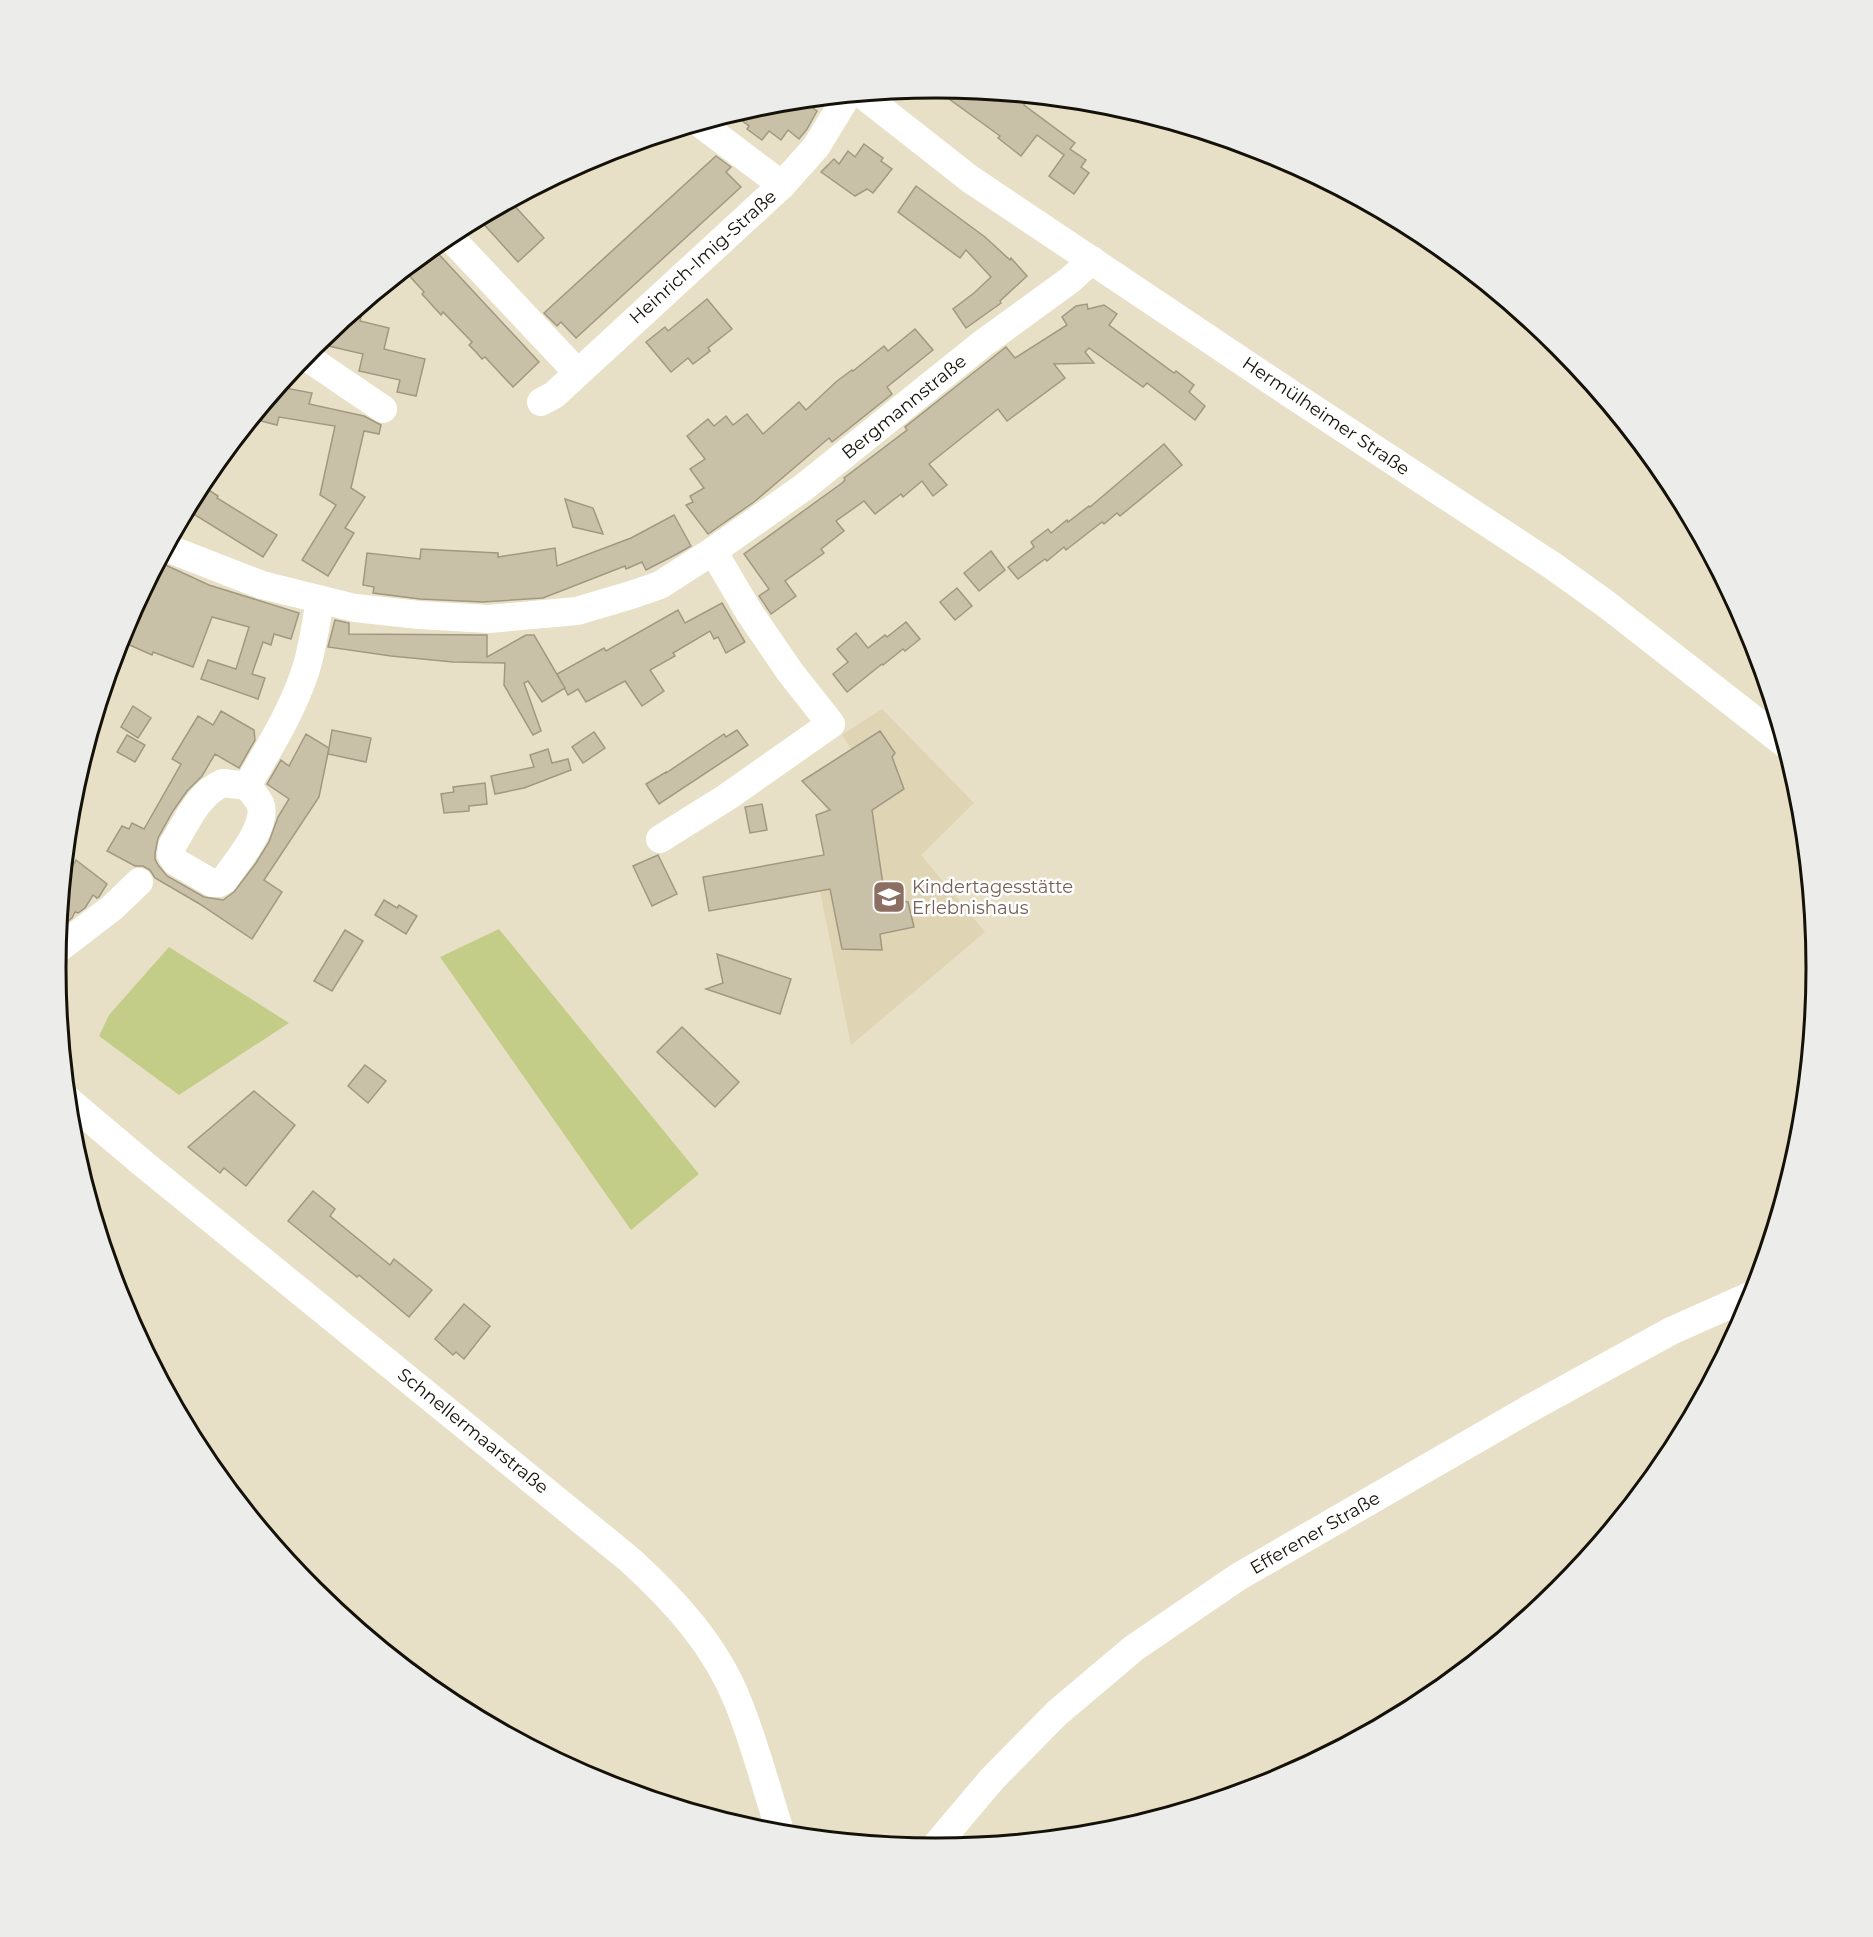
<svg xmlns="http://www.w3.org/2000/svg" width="1873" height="1937" font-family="Montserrat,sans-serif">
<rect width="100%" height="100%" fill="#e8e0c6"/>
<polygon fill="#dfd4b3" points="882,709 974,803 921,855 985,932 851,1045 814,862 825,859 827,811 822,802 802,781 851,749 842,735"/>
<g fill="#c4cd88">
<polygon points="499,929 699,1174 631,1230 440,957"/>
<polygon points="169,947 289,1023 179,1095 99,1036 109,1015"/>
</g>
<g fill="#c9c1a7" stroke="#a09880" stroke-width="1.5">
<polygon points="934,88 1029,97 1024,105 1075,143 1070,149 1086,160 1081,167 1089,173 1074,194 1049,176 1064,155 1037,135 1021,156 998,138 1000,136"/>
<polygon points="803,101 817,111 807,129 799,139 788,130 781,140 769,131 762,140 747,129 749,126 733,114 765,104"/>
<polygon points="864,144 883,158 881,161 892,169 873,193 867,189 855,196 821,172 834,159 839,164 848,151 855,157"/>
<polygon points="716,156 731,167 726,172 741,187 576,338 561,322 557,326 544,313"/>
<polygon points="916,186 985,237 1010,260 1011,258 1027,276 1000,301 1001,303 966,328 953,309 974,293 991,277 966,250 960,258 898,212"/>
<polygon points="511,202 544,238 518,262 479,219"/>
<polygon points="433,248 539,362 513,387 485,357 482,359 476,352 469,345 472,342 443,312 441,315 422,294 424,292 405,271"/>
<polygon points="707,299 732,329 708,348 710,351 693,364 688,358 671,372 646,342 665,327 668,331"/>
<polygon points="364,304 360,321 389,328 384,349 425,359 416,396 397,392 400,380 359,371 363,354 316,343"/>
<polygon points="1087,304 1088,309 1104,305 1117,314 1109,325 1174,373 1176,371 1194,385 1189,392 1205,406 1195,420 1147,383 1143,387 1089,348 1085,352 1094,363 1054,364 1065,378 1007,421 998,409 929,464 947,485 933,496 922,481 903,497 901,494 875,514 864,501 836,521 844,531 821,549 824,553 785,581 796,596 771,614 759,596 769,589 744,554 842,483 845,480 844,478 907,430 905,427 1006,347 1015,358 1067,325 1062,317 1076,306"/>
<polygon points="915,329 933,350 887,387 892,394 832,442 829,438 754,502 708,534 686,505 693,502 690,496 704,488 690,469 705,459 687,436 708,419 714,426 726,416 733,425 747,414 763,434 799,402 806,410 837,381 852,370 853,371 884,346 888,351"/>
<polygon points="287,377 285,388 312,393 309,404 364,416 381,425 379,434 364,431 351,488 365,497 345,528 354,533 328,576 302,560 336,505 320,495 335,426 279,417 277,425 253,419"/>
<polygon points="1164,444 1182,465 1120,516 1117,513 1104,524 1102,522 1066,550 1064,547 1047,561 1045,559 1018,579 1008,567 1034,547 1031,542 1048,529 1051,533 1067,520 1068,522 1089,506 1090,507"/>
<polygon points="201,485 218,496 217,498 277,535 263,557 187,510"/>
<polygon points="565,499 593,508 603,534 573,527"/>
<polygon points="674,515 691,546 677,554 646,570 642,562 626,569 625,566 543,598 483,602 420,599 373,593 374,587 363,585 367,553 420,559 421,549 498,553 498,557 555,548 557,566 631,538"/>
<polygon points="991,551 1005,570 979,591 964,573"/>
<polygon points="159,562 209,585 299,613 291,639 274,634 271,645 263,642 252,674 265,678 258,699 201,679 208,660 236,669 249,627 212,617 193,667 153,652 152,655 123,642"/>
<polygon points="957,588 972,606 955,620 940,602"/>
<polygon points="722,603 745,642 726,653 718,637 714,639 710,631 673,653 675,656 650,670 664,691 642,706 625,681 586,702 578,689 568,695 557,674 604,648 606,651 678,610 685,623"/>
<polygon points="335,620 349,623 349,634 487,635 487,657 526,635 534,635 565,688 542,702 528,681 524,683 541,731 533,735 504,685 505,663 453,662 391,656 328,647"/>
<polygon points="906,622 920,639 905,651 903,649 883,665 882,664 847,692 833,674 848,662 837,649 856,633 868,648 885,635 887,637"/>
<polygon points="133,706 151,718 138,738 121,727"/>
<polygon points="221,711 254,730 255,740 239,768 215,754 202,776 187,791 173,811 158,838 155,853 155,859 158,865 167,876 204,897 223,900 234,892 256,863 269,842 278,817 289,799 267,784 281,760 289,766 306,734 329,748 319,797 264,880 282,892 252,939 198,903 155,878 150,870 143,866 135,866 107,851 122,826 129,829 132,823 144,829 181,764 172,759 198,716 213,725"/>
<polygon points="332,730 371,738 366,762 328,754"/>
<polygon points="737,730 748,745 659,804 646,784 666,772 666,773 724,734 726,737"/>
<polygon points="880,731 895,753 892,757 904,789 872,810 885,898 908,902 914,927 880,934 882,950 842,949 830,889 709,911 703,877 824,855 816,815 830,810 802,781"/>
<polygon points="594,732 605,748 583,763 572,747"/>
<polygon points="127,735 145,745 135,762 117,752"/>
<polygon points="548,749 552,763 568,759 571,770 524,788 495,794 491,776 534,767 530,755"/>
<polygon points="485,783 487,804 469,806 469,811 444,813 441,794 454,792 453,787"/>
<polygon points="762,804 767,830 750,833 745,807"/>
<polygon points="658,855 677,894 652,906 633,866"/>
<polygon points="76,860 107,884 99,897 97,898 93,895 85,908 78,913 75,912 72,918 60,927 64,880"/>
<polygon points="384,900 397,908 399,905 417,916 406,934 375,915"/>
<polygon points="345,930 363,941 332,991 314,981"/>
<polygon points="717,954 791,979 780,1014 706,989 723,983"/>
<polygon points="682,1027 739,1082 715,1107 657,1052"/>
<polygon points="365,1065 386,1081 368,1103 348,1086"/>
<polygon points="254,1091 295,1125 246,1186 224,1168 220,1173 188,1147"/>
<polygon points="313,1191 335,1209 330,1216 390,1265 394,1259 432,1290 409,1317 359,1275 357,1277 288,1221"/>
<polygon points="464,1304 490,1326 464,1359 456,1352 453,1355 435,1339"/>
</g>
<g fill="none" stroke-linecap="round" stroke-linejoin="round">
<g stroke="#fff" stroke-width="28">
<polyline points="863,95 970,179 1288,392 1553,566 1606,604 1785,744"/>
<polyline points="701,124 782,185"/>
<polyline points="448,235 577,372"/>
<polyline points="305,356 383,409"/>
<polyline points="541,402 554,395 782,185 816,147 847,96"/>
<polyline points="167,548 262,585 355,608 419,615 489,619 577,611 631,595 660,585 713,551 804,487 982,344 1070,280 1092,260"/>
<path d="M 223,783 L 247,786 C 251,791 259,799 261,806 C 266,828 237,861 225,879 L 219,883 L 212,883 L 176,862 L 171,855 L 172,846 C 186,824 197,794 223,783 Z"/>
<path d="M 247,786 C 269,748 293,710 306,669 C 313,646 316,623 320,600"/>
<polyline points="660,839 727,797 831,724 790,672 749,612 713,551"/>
<polyline points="57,950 113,907 139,882"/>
<path d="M 69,1101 L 146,1166 L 630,1560 C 674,1600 716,1646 738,1702 C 755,1744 767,1791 781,1834"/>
<polyline points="933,1849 992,1779 1057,1713 1134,1648 1238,1577 1527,1410 1671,1331 1754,1294"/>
</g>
</g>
<defs>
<symbol id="school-square" viewBox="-11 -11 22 22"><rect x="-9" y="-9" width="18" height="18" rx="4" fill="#8d6e63" stroke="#fff"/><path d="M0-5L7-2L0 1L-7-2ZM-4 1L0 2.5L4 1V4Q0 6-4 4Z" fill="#fff"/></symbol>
</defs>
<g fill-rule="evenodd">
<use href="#school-square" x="870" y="878" width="38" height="38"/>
</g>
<g text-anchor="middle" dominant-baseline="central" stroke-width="5" stroke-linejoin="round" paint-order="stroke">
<g font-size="18" fill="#141108" stroke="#fff">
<text transform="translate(703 257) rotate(-42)">Heinrich-Imig-Straße</text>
<text transform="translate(904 407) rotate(-39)">Bergmannstraße</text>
<text transform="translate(1326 416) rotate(34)">Hermülheimer Straße</text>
<text transform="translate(473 1431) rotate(39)">Schnellermaarstraße</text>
<text transform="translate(1315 1533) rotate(-30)">Efferener Straße</text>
</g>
<g font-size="18" fill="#785e54" stroke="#fff" text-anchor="start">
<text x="912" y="887">Kindertagesstätte<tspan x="912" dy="21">Erlebnishaus</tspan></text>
</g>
</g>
<path d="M0 0H1873V1937H0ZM66 968a870 870 0 1 1 1740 0a870 870 0 1 1-1740 0Z" fill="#ececeb" fill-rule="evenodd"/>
<path fill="none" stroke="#141108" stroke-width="3" d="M66 968a870 870 0 1 1 1740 0a870 870 0 1 1-1740 0Z"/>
</svg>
